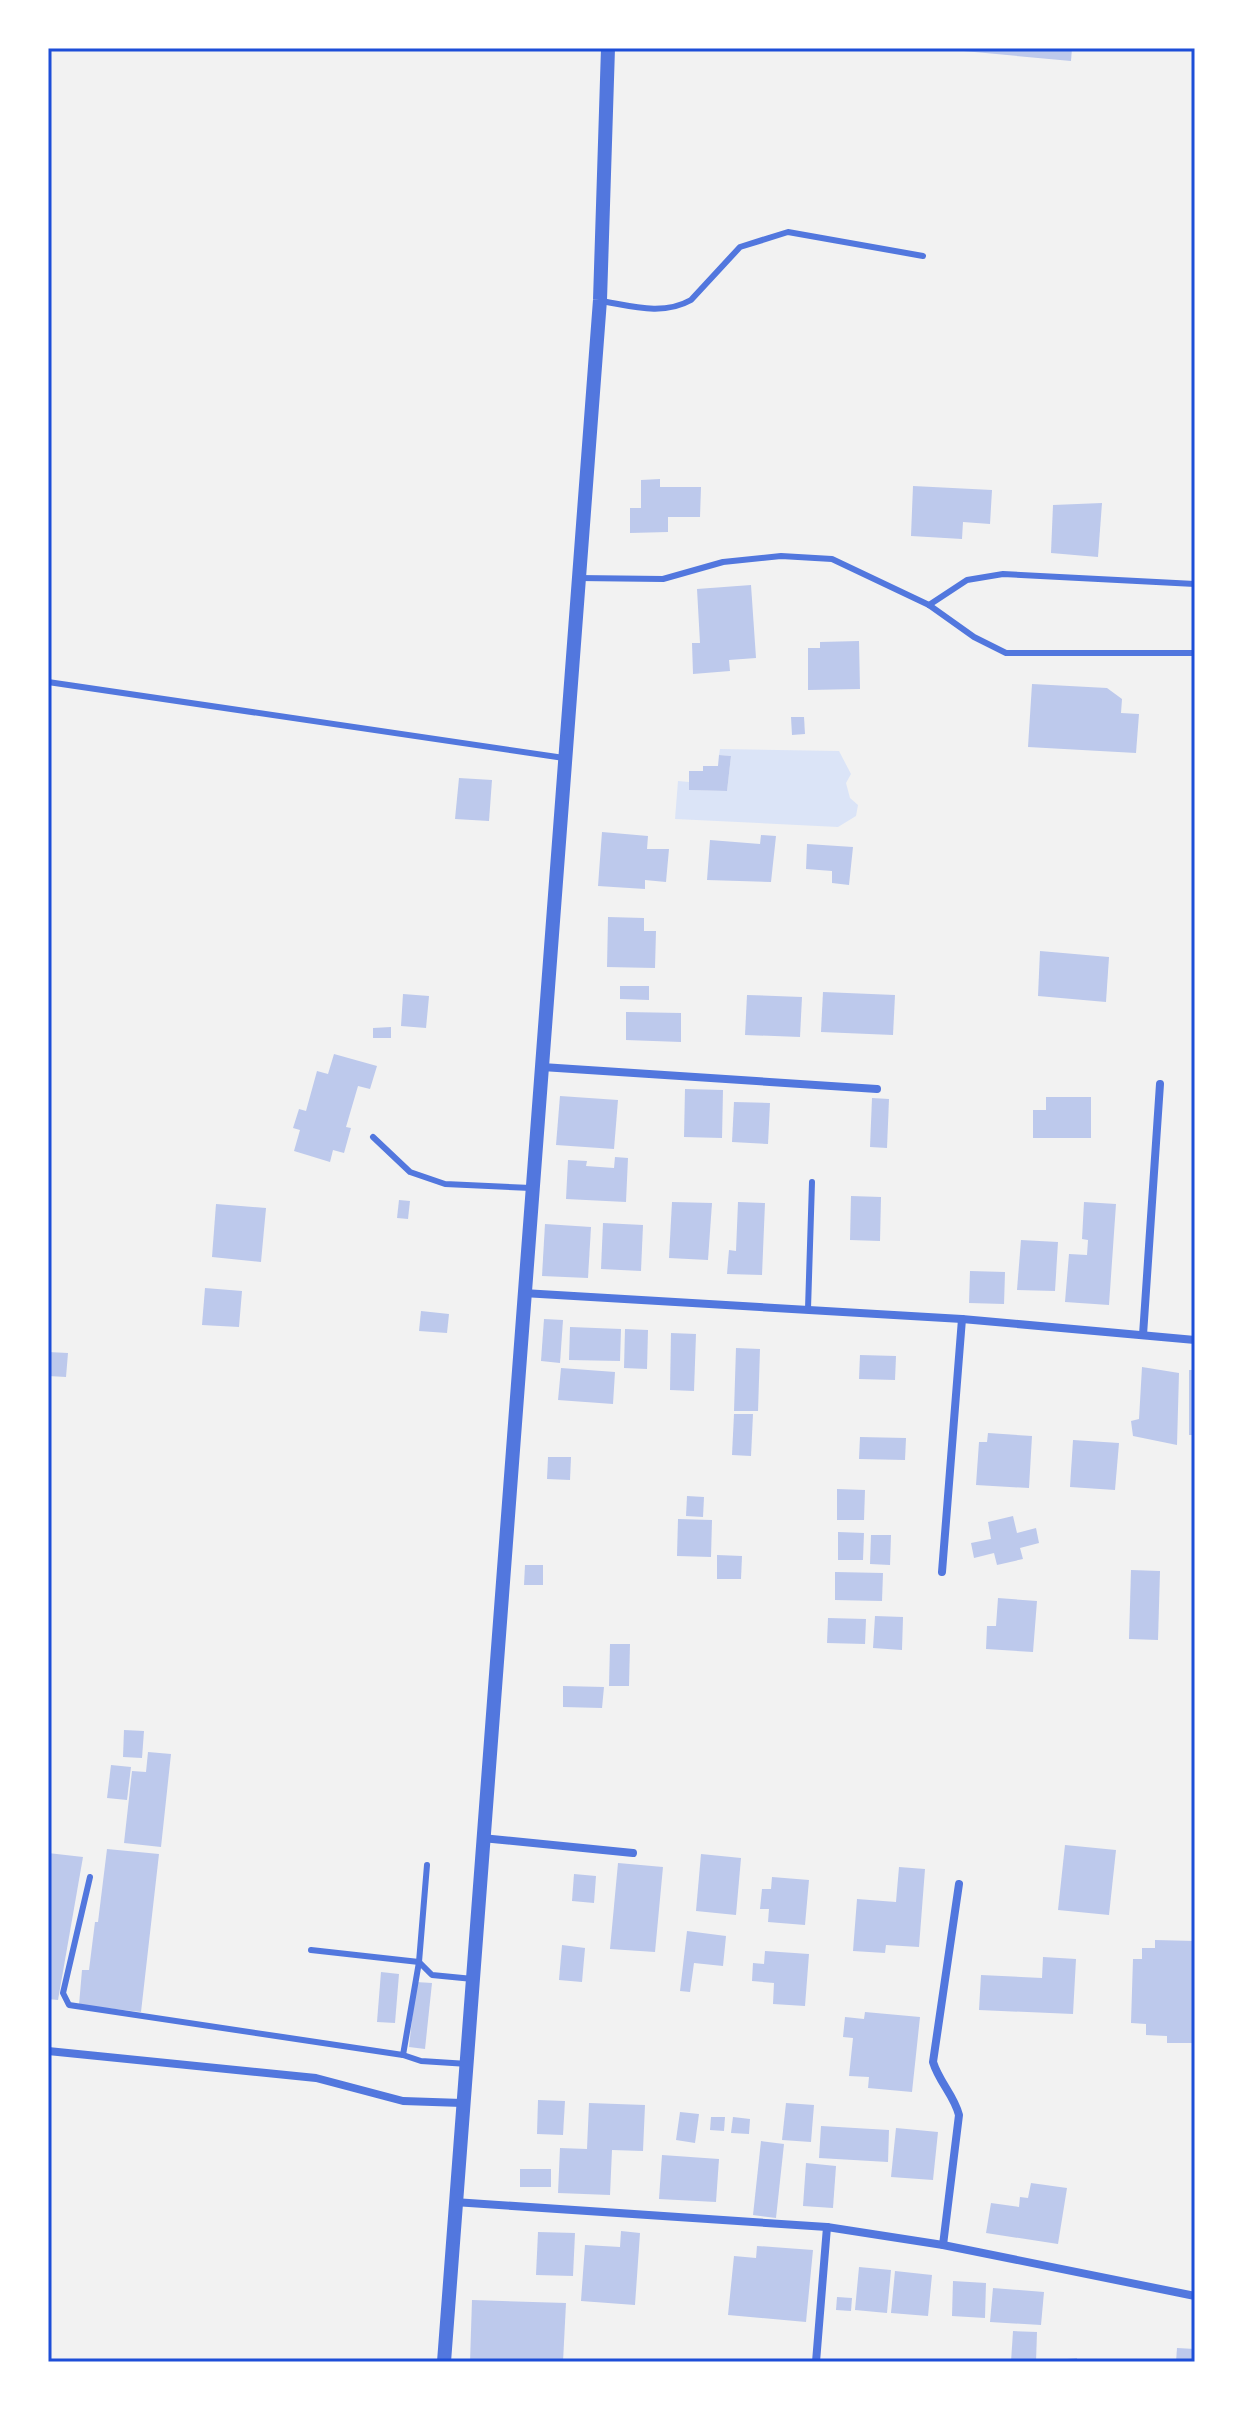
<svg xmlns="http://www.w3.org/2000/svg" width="1243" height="2410" font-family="Barlow,sans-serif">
<rect width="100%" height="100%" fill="#f2f2f2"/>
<polygon fill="#dbe4f7" points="720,749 839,751 851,774 846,783 850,798 858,805 856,816 838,827 675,819 678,781 689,782 690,790 727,791 731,756 719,755"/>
<g fill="#bdc9ec">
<polygon points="931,48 1072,48 1071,61"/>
<polygon points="660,479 660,487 701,487 700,517 668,517 668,532 630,533 630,508 641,508 641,480"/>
<polygon points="913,486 992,490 990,524 963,522 962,539 911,536"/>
<polygon points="1102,503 1098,557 1051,553 1053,505"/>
<polygon points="751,585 756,658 729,660 730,671 693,674 692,643 700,643 697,589"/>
<polygon points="859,641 860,689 808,690 808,648 820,648 820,642"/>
<polygon points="1032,684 1107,688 1122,699 1121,713 1139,714 1136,753 1028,747"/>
<polygon points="791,717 804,717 805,734 792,735"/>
<polygon points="719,755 731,756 727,791 689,790 689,771 703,771 703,766 718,766"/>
<polygon points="459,778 492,780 489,821 455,819"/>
<polygon points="602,832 648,836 647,849 669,849 666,882 645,880 645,889 598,886"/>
<polygon points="761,835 776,836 771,882 707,880 710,840 760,844"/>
<polygon points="807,844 853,847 849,885 832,883 832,871 806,869"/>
<polygon points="608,917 644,918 644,931 656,931 655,968 607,967"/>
<polygon points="1040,951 1109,957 1106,1002 1038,996"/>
<polygon points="620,986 649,986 649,1000 620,999"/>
<polygon points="823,992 895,995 893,1035 821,1032"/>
<polygon points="403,994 429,996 426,1028 401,1026"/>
<polygon points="747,995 802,997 800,1037 745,1035"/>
<polygon points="626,1012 681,1013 681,1042 626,1040"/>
<polygon points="391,1027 391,1038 373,1038 373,1028"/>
<polygon points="334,1054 377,1066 370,1089 358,1086 346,1127 351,1128 344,1153 333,1150 330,1162 294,1151 300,1130 293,1128 299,1109 306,1111 317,1071 328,1074"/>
<polygon points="685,1089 723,1090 722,1138 684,1137"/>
<polygon points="560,1096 618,1100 614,1149 556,1145"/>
<polygon points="1046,1097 1091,1097 1091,1138 1033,1138 1033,1110 1046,1110"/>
<polygon points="872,1098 889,1099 887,1148 870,1147"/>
<polygon points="734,1102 770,1103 768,1144 732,1142"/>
<polygon points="615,1157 628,1158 626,1202 566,1199 568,1160 587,1161 586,1166 614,1168"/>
<polygon points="851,1196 881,1197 880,1241 850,1240"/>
<polygon points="399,1200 410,1201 408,1219 397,1218"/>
<polygon points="672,1202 712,1203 708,1260 669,1258"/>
<polygon points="738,1202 765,1203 762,1275 727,1274 729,1250 736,1251"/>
<polygon points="1084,1202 1116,1204 1109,1305 1065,1302 1069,1254 1087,1255 1088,1240 1082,1239"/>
<polygon points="216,1204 266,1208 261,1262 212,1257"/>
<polygon points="603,1223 643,1225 641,1271 601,1269"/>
<polygon points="545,1224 591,1227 588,1278 542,1276"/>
<polygon points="1021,1240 1058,1242 1055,1291 1017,1290"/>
<polygon points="970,1271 1005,1272 1004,1304 969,1303"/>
<polygon points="205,1288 242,1291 239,1327 202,1325"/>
<polygon points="421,1311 449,1314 447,1333 419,1331"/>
<polygon points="544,1319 563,1320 560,1363 541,1361"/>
<polygon points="570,1327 621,1329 620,1361 569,1360"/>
<polygon points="625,1329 648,1330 647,1369 624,1368"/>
<polygon points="671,1333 696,1334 694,1391 670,1390"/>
<polygon points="736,1348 760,1349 758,1411 734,1411"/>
<polygon points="48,1352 68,1353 66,1377 48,1376"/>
<polygon points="860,1355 896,1356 895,1380 859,1379"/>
<polygon points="1142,1367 1179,1373 1177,1445 1133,1436 1131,1421 1139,1419"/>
<polygon points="561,1368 615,1372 613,1404 558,1400"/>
<rect x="1189" y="1370" width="6" height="65"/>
<polygon points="734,1414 753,1414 751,1456 732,1455"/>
<polygon points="988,1433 1032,1436 1029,1488 976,1485 979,1442 987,1442"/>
<polygon points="860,1437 906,1438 905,1460 859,1459"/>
<polygon points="1073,1440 1119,1443 1115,1490 1070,1487"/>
<polygon points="548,1457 571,1457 570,1480 547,1479"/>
<polygon points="837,1489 865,1490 864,1520 837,1520"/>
<polygon points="687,1496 704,1497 703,1517 686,1516"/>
<polygon points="1013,1516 1017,1533 1036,1528 1039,1543 1020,1548 1023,1559 997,1565 994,1553 974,1558 971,1543 991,1539 988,1522"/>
<polygon points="678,1519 712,1520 711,1557 677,1556"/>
<polygon points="838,1532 864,1533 863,1560 838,1560"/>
<polygon points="871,1535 891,1535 890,1565 870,1564"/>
<polygon points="717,1555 742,1556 741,1579 717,1579"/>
<polygon points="525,1565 543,1565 543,1585 524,1585"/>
<polygon points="1131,1570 1160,1571 1158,1640 1129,1639"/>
<polygon points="835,1572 883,1573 882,1601 835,1600"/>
<polygon points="998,1598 1037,1601 1033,1652 986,1649 987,1626 996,1626"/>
<polygon points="875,1616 903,1617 902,1650 873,1648"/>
<polygon points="828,1618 866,1619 865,1644 827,1643"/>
<polygon points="610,1644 630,1644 629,1686 609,1686"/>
<polygon points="563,1686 604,1687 602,1708 563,1707"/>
<polygon points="124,1730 144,1731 142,1758 123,1757"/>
<polygon points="148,1752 171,1754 161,1847 124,1843 132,1771 146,1772"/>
<polygon points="111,1765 131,1767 127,1800 107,1798"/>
<polygon points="1065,1845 1116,1850 1109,1915 1058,1910"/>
<polygon points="107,1849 159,1854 141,2012 79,2005 82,1970 89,1970 95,1922 98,1922"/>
<polygon points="48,1853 83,1857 58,2000 48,1999"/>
<polygon points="701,1854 741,1858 736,1915 696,1911"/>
<polygon points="618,1863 663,1867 655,1952 610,1949"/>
<polygon points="899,1867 925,1869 919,1947 886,1945 885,1953 853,1951 857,1899 896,1902"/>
<polygon points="574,1874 596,1876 594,1903 572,1901"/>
<polygon points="772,1877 809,1880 805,1925 768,1922 769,1909 760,1909 762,1889 771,1889"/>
<polygon points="687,1931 726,1936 723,1966 694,1963 690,1992 680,1991"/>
<polygon points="1155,1940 1195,1941 1195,2043 1167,2043 1167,2036 1146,2035 1146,2024 1131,2023 1133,1959 1142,1959 1142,1948 1155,1948"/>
<polygon points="562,1945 585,1948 582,1982 559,1980"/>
<polygon points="765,1951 809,1954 805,2006 773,2004 774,1983 752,1981 753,1963 764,1964"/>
<polygon points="1043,1957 1076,1959 1073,2014 979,2010 981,1975 1042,1978"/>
<polygon points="381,1972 399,1974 395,2023 377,2022"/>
<polygon points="416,1982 432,1983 425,2049 409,2047"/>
<polygon points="865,2012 920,2017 912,2092 868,2088 869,2077 849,2076 853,2038 843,2037 845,2017 864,2019"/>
<polygon points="538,2100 565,2101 563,2135 537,2134"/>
<polygon points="589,2103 645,2105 643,2151 612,2150 610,2195 558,2193 560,2148 587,2149"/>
<polygon points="786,2103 814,2105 811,2142 782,2140"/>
<polygon points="680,2112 699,2114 695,2143 676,2140"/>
<polygon points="711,2117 725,2117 724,2131 710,2130"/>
<polygon points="733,2117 750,2119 749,2134 731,2133"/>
<polygon points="821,2126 889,2130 888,2162 819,2158"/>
<polygon points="896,2128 938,2132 933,2180 891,2177"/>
<polygon points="761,2141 784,2144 776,2218 753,2215"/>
<polygon points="662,2155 719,2159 716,2202 659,2199"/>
<polygon points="806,2163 836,2166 833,2208 803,2206"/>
<rect x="520" y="2169" width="31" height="18"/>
<polygon points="1031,2183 1067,2188 1058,2244 986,2233 991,2203 1019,2207 1020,2197 1028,2198"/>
<polygon points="621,2231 640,2233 635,2305 581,2301 585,2245 620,2247"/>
<polygon points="538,2232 575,2233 573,2276 536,2275"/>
<polygon points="757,2246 813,2250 806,2322 728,2315 734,2256 756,2258"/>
<polygon points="859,2267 891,2270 887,2313 855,2310"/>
<polygon points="895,2271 932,2275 928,2316 891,2313"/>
<polygon points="953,2281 986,2283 985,2318 952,2316"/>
<polygon points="993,2288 1044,2292 1041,2325 990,2322"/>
<polygon points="837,2297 852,2298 851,2311 836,2310"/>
<polygon points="472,2300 566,2303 563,2362 470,2362"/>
<polygon points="1013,2331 1037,2332 1036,2362 1011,2362"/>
<polygon points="1177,2348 1195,2349 1195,2362 1176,2362"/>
<polygon points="1077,2358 1077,2362 1056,2362 1056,2360"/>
</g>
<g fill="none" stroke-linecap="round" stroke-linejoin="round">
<g stroke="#5277de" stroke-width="6">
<path d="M 601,301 C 631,306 663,316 691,300 L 740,247 L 788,232 L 923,256"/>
<polyline points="578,578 663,579 723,562 781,556 832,559 929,605 974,637 1006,653 1195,653"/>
<polyline points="929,605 967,580 1003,574 1195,584"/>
<polyline points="48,682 564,758"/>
<polyline points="373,1137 410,1172 445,1184 531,1188"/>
<polyline points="808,1309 812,1182"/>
<polyline points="90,1877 63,1993 69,2005 403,2055 421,2061 468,2064"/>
<polyline points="311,1950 419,1962 432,1975 473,1979"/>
<polyline points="403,2055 419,1962 427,1865"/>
</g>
<g stroke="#5277de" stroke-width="8">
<polyline points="542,1067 877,1089"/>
<polyline points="523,1293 962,1319 1195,1340"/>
<polyline points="1143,1335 1160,1084"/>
<polyline points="942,1572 962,1319"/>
<polyline points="482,1838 633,1853"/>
<polyline points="48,2051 316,2078 403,2101 462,2103"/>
<polyline points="454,2202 827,2227 943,2245 1195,2296"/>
<path d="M 943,2245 L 959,2115 C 954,2095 939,2082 933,2062 L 959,1884"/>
<polyline points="816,2362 827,2227"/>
</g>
<polyline stroke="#5277de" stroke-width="14" points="444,2362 600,300 608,48"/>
</g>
<rect width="1243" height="2410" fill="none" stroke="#ffffff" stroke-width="100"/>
<rect x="50" y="50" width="1143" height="2310" fill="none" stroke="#1d4ed8" stroke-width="3"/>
</svg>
